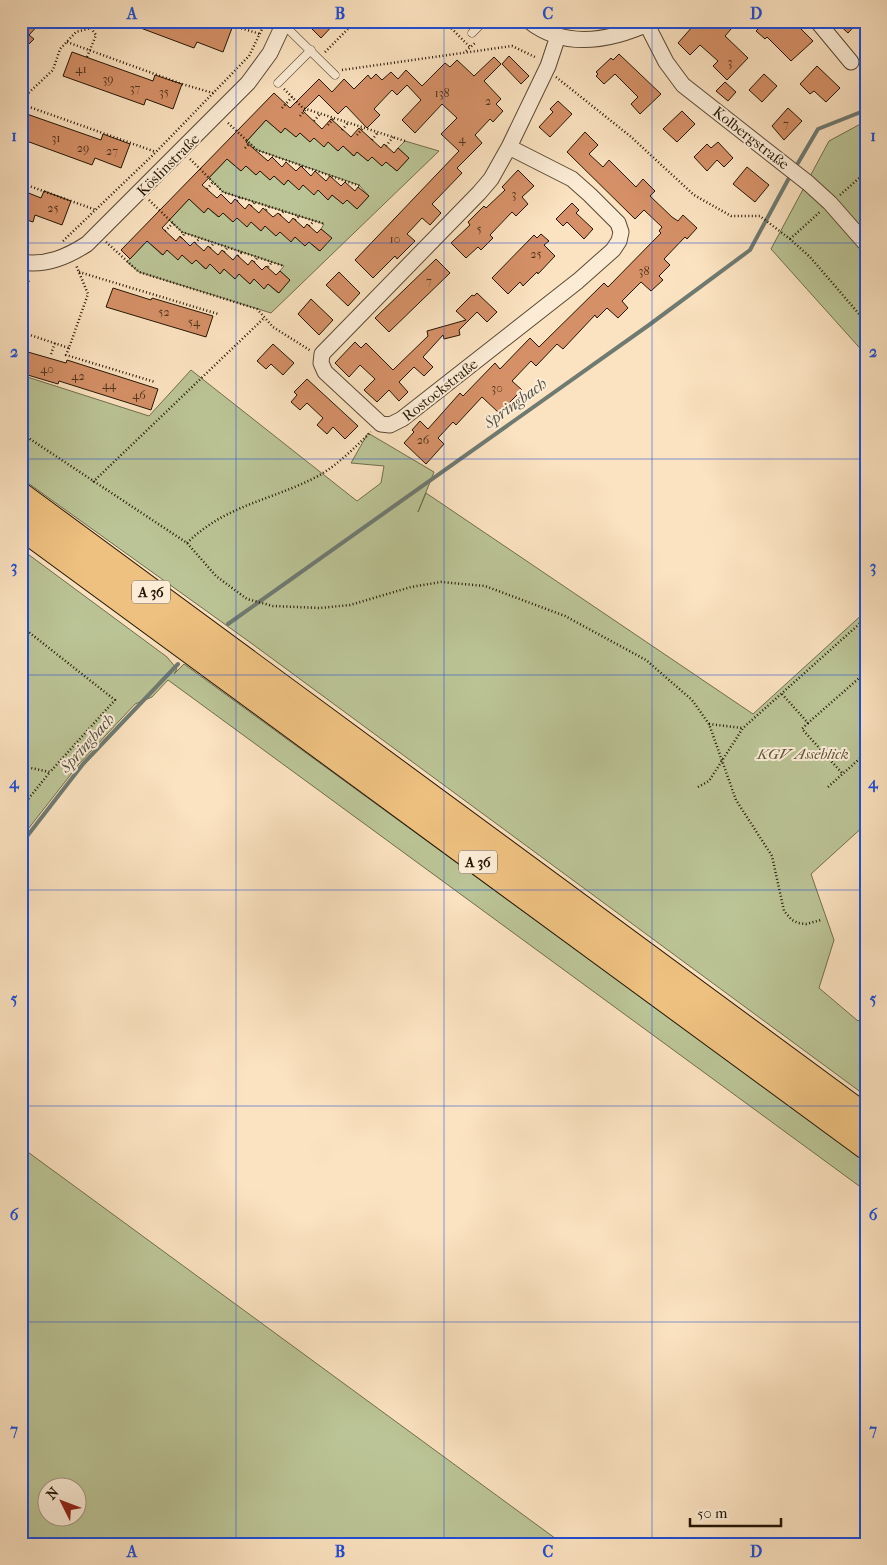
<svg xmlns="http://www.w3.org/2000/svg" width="887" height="1565" font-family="'IM FELL French Canon',serif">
<rect width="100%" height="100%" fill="#fbe2c0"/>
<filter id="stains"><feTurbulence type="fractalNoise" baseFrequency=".004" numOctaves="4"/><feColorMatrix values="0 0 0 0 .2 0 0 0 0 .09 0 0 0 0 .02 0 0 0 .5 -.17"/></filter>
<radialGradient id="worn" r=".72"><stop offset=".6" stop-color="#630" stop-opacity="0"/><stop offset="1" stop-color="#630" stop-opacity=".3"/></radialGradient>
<g fill="#bbc496" stroke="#706d4d" fill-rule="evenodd">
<polygon points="266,120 281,133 285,128 296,137 300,133 310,142 314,138 328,142 338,151 343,146 353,156 357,152 368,161 372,157 382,166 386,162 397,171 409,158 398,148 405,141 439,151 271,313 139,272 127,262 147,241 162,255 167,250 182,255 192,264 196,260 205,269 210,264 220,274 224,269 235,278 239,274 250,284 254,279 264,288 268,284 278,293 290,280 280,271 284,266 182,232 169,220 189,199 204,213 208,208 218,217 223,213 233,222 237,218 251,222 261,231 265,226 276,236 280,232 291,241 295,237 305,246 309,242 319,251 331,238 321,229 324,224 223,192 209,178 227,159 241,171 246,166 256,175 260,171 270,180 274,176 284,185 288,180 299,189 303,185 318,190 328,200 332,195 343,204 347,200 357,209 369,196 359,185 257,150 247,141"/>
<polygon points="866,121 866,355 771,249 829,141"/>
<polygon points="191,370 357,501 381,483 384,466 351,463 368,433 434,472 418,512 426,493 753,714 866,611 866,824 811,874 834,940 819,988 858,1021 866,1014 866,1096 251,643 21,478 21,375 149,416"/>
<polygon points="21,549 167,657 177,669 174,674 184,664 866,1161 866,1191 168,680 152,697 135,704 79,764 21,838"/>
<path d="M 21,1147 L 563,1544 L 21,1544 ZM 48,1488 L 78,1488 L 78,1518 L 48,1518 Z"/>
</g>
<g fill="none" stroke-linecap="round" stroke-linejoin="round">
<g stroke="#6f7a71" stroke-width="4">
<polyline points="798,163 818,129 866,110"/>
<polyline points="228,624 649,325 750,250 789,178"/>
<polyline points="21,844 83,764 178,664"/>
</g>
</g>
<g fill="#d59067" stroke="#241604">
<polygon points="21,21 42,21 29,35 34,39 21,52"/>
<polygon points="122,21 195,21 203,24 204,21 213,21 232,28 223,52 197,42 194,48"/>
<polygon points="304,21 337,21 321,38"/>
<polygon points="704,21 712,26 716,21 738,21 725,36 748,58 727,80 713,66 718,61 700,45 690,55 678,43 693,26 696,29"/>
<polygon points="750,21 793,21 813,41 791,61 767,37 765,39 756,31 758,29"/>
<polygon points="835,21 859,21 848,33"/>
<polygon points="72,52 153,81 155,75 182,84 173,109 146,99 144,105 63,76"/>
<polygon points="619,54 661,94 640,114 631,104 638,97 615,74 604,84 596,76 598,74 596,72 611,58 613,60"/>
<polygon points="509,56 529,76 521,84 502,64"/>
<polygon points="494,57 501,64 484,81 501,99 496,104 503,111 493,122 490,119 475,135 482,143 457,168 462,173 432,204 441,213 430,225 422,218 407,234 415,241 397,259 395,256 373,278 355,260 459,151 441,134 457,118 442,104 415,133 402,120 421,100 407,85 397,95 392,90 374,109 380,115 367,128 346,106 338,114 319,95 303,111 322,129 331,119 351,137 359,128 381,148 384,144 394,153 398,148 409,158 397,171 386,162 382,166 372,157 368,161 357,152 354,156 343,146 338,151 328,142 324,147 314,138 310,142 300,133 296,137 285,128 281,133 266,120 246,142 268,161 272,157 282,167 286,162 296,171 301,166 311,176 315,171 326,181 330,176 341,186 345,182 355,191 358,187 369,196 357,209 347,200 343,204 332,195 328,200 318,190 314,195 303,185 299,190 288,180 284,185 274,176 270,180 260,171 256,175 246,166 241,171 227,159 202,185 217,198 221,194 231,204 235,199 245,209 249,204 259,213 263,208 273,217 278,213 289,223 293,218 304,228 307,224 317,233 321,229 332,238 320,251 309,242 305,246 295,237 291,242 280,232 276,236 265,226 261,231 251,222 247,227 237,218 233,222 223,213 219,217 208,208 204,213 189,199 162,228 176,241 180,236 190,246 194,242 204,251 208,246 218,255 222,250 233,260 237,255 248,265 252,260 262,270 266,266 276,275 280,271 290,280 279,293 268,284 264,289 254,279 250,284 239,274 235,279 224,269 220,274 210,264 206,269 196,260 192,264 182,255 178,260 167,250 163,255 147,241 130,259 121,250 274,93 290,108 319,79 332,92 344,79 354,89 368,75 371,79 376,74 382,80 391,72 398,79 406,70 422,86 445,63 450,67 457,60 474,76"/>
<polygon points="817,66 840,88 826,102 814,91 810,94 800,84"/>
<polygon points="764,74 777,86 762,102 749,90"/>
<polygon points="725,82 736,92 728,101 716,91"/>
<polygon points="558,101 572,114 550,137 539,127 553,112 550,109"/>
<polygon points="788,108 802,121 784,140 772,126"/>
<polygon points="682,111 695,124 677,142 663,129"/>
<polygon points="21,112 101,140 103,134 130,144 121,168 95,158 92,165 21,139"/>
<polygon points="585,132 598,145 589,154 603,167 609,160 636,187 643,179 655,191 650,196 672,217 678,221 683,215 697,228 687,239 685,237 664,259 670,265 659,276 663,280 651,291 641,282 622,301 628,308 618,318 607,308 597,318 595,315 563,349 557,344 536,366 531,361 512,381 522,390 499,413 482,397 456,425 453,422 438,438 444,444 426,464 404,443 414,432 412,430 420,421 428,429 460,393 463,396 495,363 500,369 530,338 539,347 604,283 608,287 661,233 659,231 662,227 644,210 635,219 567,152"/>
<polygon points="718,142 733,158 724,167 717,160 707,171 694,157 707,144 711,148"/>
<polygon points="747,167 769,185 755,202 733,184"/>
<polygon points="518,170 534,186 522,197 528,204 516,216 512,212 490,235 493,238 481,250 478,247 466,258 451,243 470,225 468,222 484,206 486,208 505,190 502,187"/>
<polygon points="21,190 41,198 44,191 71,201 62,225 35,215 33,222 21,218"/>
<polygon points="572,203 579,210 576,213 593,229 584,239 567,222 563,226 556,219"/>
<polygon points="541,234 549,241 544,245 555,256 538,274 537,272 523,286 520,282 508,294 492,278 534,235 537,238"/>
<polygon points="436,259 450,273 389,332 375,318"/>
<polygon points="339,272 360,293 348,306 326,285"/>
<polygon points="113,288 151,300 152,298 213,316 206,337 106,307"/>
<polygon points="477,293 497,312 487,322 477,312 459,330 460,335 444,339 443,335 423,357 433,367 424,376 414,367 399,382 408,392 399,401 389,390 377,402 364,390 375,379 360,365 349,377 335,363 355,342 361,348 366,343 393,370 428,336 427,331 466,320 456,311 472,295 474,296"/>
<polygon points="311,299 333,320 319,335 298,314"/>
<polygon points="273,344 294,363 283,375 271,364 266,369 257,361"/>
<polygon points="21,350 66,363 67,360 158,389 151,410 59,381 58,384 21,373"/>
<polygon points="307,379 358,426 345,439 333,427 327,434 317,425 323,418 307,403 300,410 291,402 297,395 294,392"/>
</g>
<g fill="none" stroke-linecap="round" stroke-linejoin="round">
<defs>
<g id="lane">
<polyline points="284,25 335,75"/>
<polyline points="472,33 484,21"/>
<polyline points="278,83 311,50"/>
</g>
<g id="street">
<path d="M 529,21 C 567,51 614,40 654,21"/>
<polyline points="817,21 851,62"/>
<polyline points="647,25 666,62 683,85 808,183 830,203 866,244"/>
<polyline points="509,147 491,179 479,193 322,354 321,363 325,372 381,424 390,425 402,419 578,281 613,250 619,241 621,232 618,223 590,195 572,179 509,147 548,66 558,36"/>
<path d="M 21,262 C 46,266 67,257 87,244 L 248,83 L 270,53 L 285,21"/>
</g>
<g id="highway">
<polyline points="21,496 866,1118"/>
<polyline points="21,526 866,1146"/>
</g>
</defs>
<use href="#lane" stroke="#5a4933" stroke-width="9"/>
<use href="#street" stroke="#5a4933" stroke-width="17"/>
<use href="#highway" stroke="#241604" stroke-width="28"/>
<g stroke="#241604" stroke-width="2.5" stroke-dasharray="1 2.5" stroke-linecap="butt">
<polyline points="218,21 260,34"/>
<polyline points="444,21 470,47"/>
<polyline points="511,21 517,28"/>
<polyline points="666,28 683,21"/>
<polyline points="67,42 182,84 213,93"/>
<polyline points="466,51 475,43"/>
<polyline points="325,52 356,21"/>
<polyline points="87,57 96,35 91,28"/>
<polyline points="342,70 512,46 537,58"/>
<polyline points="556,77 630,136 694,195 731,216 760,216 790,239 810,257 866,322"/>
<polyline points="284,89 303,108 405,141"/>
<polyline points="21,100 53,70 60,49 76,32 91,28 95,21"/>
<polyline points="21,104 156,152"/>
<polyline points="282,108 292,97"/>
<polyline points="300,116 306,109"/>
<polyline points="314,121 320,114"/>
<polyline points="228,123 257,150 360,186"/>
<polyline points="328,125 334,118"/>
<polyline points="342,130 348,123"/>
<polyline points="357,135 363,128"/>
<polyline points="372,140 378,132"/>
<polyline points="386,146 393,137"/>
<polyline points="245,148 250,143"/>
<polyline points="190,159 223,192 325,224"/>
<polyline points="21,183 96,210"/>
<polyline points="207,189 213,182"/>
<polyline points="840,195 866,172"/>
<polyline points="149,200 182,232 284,266"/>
<polyline points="237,201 240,197"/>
<polyline points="251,206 255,202"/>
<polyline points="266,210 269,207"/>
<polyline points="280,215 284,211"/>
<polyline points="295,220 299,216"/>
<polyline points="309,226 314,221"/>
<polyline points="165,231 173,223"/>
<polyline points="181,238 185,233"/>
<polyline points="790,239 821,211"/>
<polyline points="63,241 156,152 249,56 266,21"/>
<polyline points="106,242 139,272 257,309 273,327 311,351"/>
<polyline points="195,243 200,238"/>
<polyline points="210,248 214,243"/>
<polyline points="224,252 228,247"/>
<polyline points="238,256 242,252"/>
<polyline points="254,262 258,257"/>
<polyline points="268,267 272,262"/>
<polyline points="79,272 218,314"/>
<polyline points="21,301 29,280 23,276"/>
<polyline points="21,332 69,348 88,294 76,265"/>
<polyline points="69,348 66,355 155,382"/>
<polyline points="51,354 55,343"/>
<polyline points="21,433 187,543 216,576 247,599 273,606 320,608 350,605 411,587 441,582 485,586 565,616 646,660 692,700 709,724 736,800 772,856 784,911 792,920 798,923 806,924 821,920"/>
<polyline points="93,482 263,319"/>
<path d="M 187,543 C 227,504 271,501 318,476 C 338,465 355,447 371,432"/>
<polyline points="21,626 115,700 50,772"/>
<polyline points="782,694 808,723 866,672"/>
<polyline points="808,723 802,729 842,773"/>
<polyline points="709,724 742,728"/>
<polyline points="21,766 50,772 21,808"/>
<polyline points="698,787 709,781 743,728 866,618"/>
<polyline points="828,787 866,753"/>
</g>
<use href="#lane" stroke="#fcecd6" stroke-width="8"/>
<use href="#street" stroke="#fcecd6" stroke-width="15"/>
<use href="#highway" stroke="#eec180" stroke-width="26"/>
</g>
<path fill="none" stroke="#1d4ed8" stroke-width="1" stroke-opacity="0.55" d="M 236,21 L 236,1544M 444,21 L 444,1544M 652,21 L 652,1544M 21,243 L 866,243M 21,459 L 866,459M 21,675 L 866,675M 21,890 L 866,890M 21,1106 L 866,1106M 21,1322 L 866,1322"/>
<g text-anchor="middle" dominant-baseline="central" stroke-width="4" stroke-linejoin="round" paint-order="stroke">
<g font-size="12" fill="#50341d">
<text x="730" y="62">3</text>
<text x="81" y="69">41</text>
<text x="108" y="79">39</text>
<text x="135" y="88">37</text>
<text x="164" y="92">35</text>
<text x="442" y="93">138</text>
<text x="488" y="101">2</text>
<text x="786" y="124">7</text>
<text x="56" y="138">31</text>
<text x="462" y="139">4</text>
<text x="83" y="148">29</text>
<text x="112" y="151">27</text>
<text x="514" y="194">3</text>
<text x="53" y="208">25</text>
<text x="479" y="229">5</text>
<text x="395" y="239">10</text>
<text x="536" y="254">25</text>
<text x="644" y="271">38</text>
<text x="429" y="281">7</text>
<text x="164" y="312">52</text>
<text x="194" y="322">54</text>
<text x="47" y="369">40</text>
<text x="78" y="376">42</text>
<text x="109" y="385">44</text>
<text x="497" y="388">30</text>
<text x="139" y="395">46</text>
<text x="423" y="440">26</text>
</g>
<g fill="#fcecd6" stroke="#655643" stroke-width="1">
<rect x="132" y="580.5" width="38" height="23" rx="4"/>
<rect x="459" y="850.5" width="38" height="23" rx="4"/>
</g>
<g font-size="14" font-weight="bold" fill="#241604">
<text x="151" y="592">A 36</text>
<text x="478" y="862">A 36</text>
</g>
<g font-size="15" fill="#241604" stroke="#fcecd6">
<text transform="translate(751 138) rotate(38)">Kolbergstraße</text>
<text transform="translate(168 165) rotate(-45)">Köslinstraße</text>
<text transform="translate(440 390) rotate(-38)">Rostockstraße</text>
</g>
<g font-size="15" font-style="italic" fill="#595337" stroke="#fcecd6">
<text x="803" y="754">KGV Asseblick</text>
</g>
<g font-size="16" font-style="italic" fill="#505044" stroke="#fcecd6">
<text transform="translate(515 403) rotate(-36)">Springbach</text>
<text transform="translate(87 743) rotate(-48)">Springbach</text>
</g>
</g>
<rect width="887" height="1565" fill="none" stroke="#fbe2c0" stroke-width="55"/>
<g transform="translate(62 1502) rotate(312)"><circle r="24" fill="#fcecd6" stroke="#a69682"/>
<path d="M0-4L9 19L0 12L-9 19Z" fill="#8f2418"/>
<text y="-8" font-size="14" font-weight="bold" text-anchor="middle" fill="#241604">N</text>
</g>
<path d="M690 1518v8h91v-8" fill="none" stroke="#241604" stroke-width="2.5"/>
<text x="697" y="1518" font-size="15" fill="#241604" stroke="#fcecd6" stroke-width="4" paint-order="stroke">50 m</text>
<rect x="28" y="28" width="832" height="1510" fill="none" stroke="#1d4ed8" stroke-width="2"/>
<g font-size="16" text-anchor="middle" font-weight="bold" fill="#1d4ed8">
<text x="132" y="19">A</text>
<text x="340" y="19">B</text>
<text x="548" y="19">C</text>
<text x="756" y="19">D</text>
<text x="14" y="141">1</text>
<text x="873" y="141">1</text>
<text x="14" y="357">2</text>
<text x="873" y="357">2</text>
<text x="14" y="572">3</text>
<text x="873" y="572">3</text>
<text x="14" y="788">4</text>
<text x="873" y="788">4</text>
<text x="14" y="1004">5</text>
<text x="873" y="1004">5</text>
<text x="14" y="1220">6</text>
<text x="873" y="1220">6</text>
<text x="14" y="1435">7</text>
<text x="873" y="1435">7</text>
<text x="132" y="1557">A</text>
<text x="340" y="1557">B</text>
<text x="548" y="1557">C</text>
<text x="756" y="1557">D</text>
</g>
<rect width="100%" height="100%" filter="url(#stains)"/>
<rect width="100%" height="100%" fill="url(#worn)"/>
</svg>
